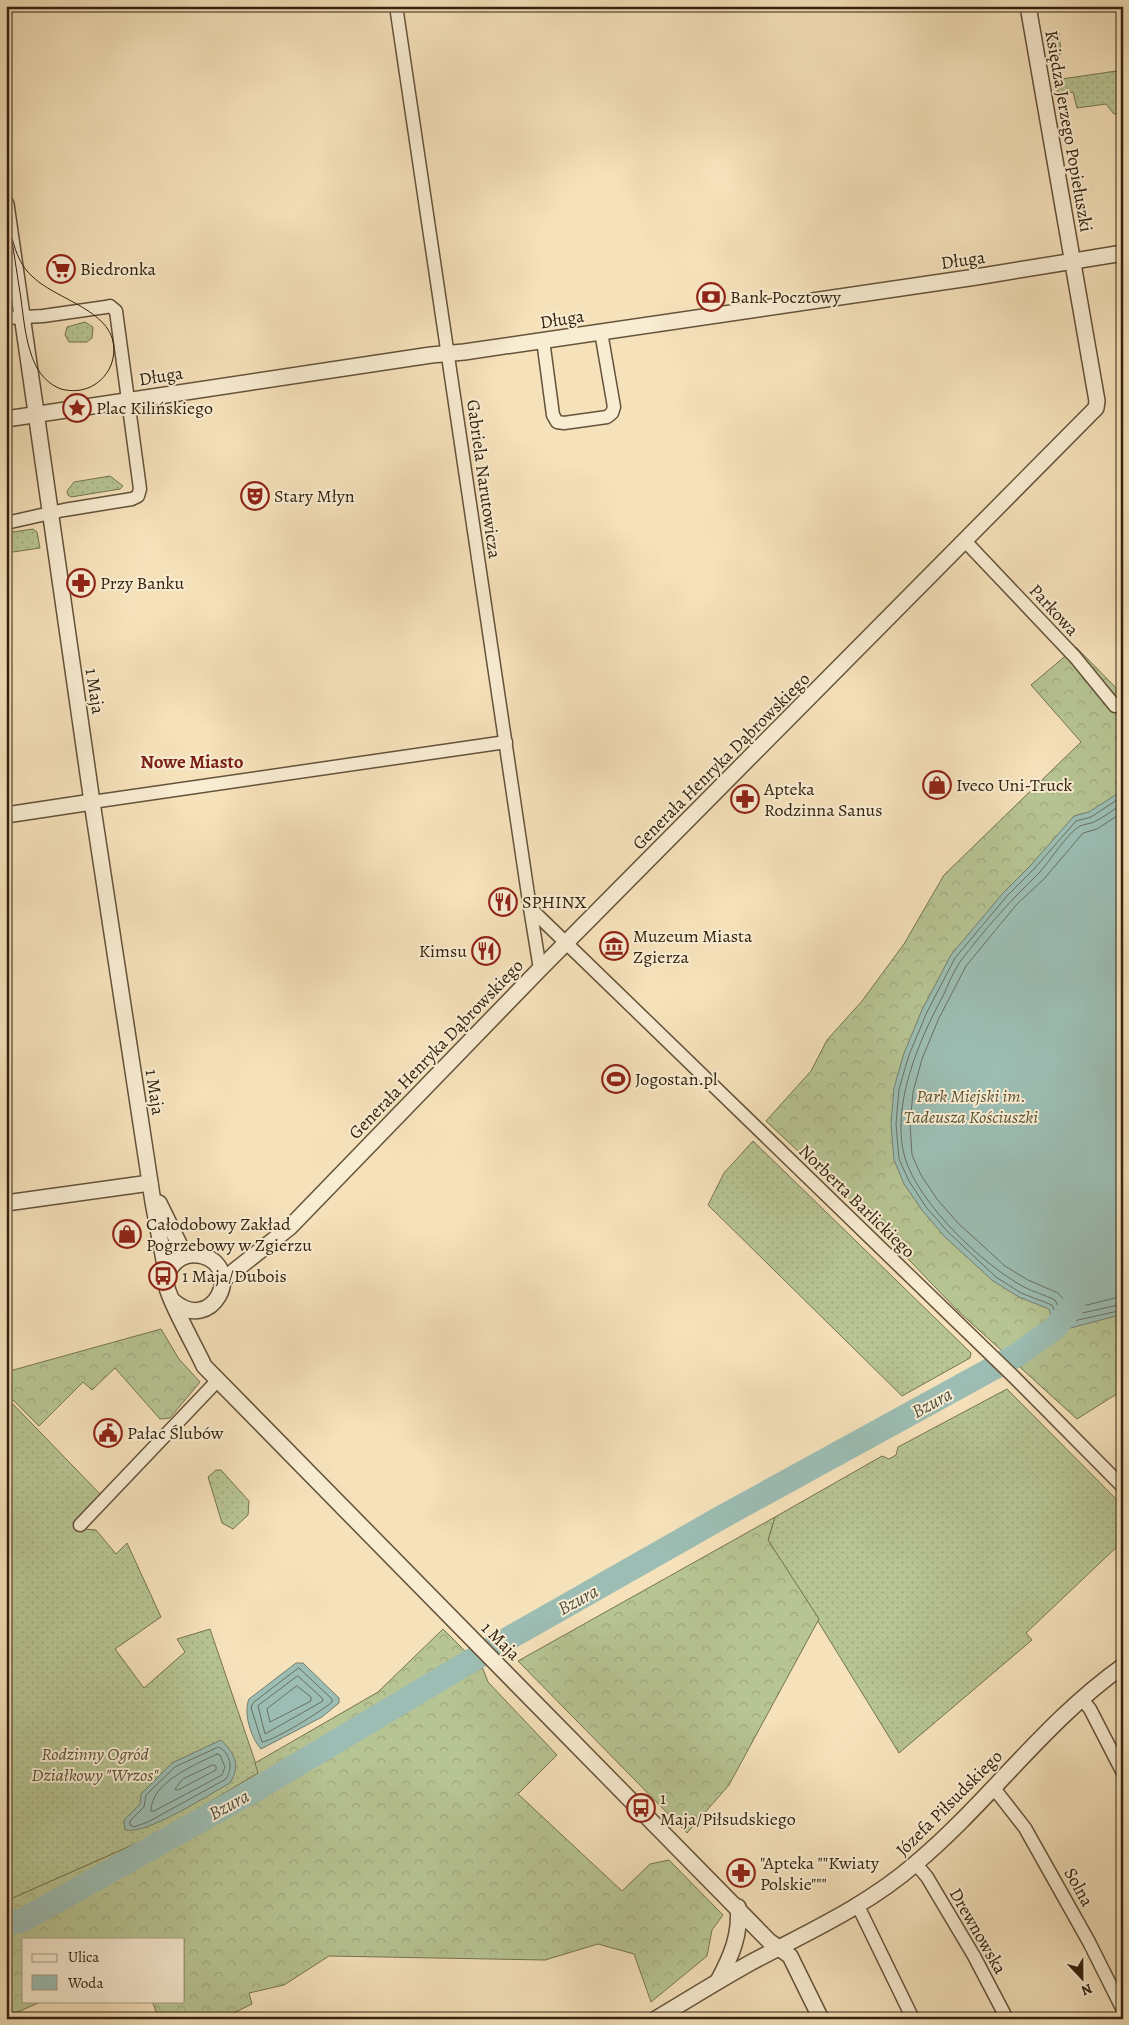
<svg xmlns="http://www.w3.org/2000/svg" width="1129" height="2025" font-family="Alegreya,serif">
<defs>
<pattern id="grass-dots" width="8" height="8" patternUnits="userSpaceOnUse" patternTransform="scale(1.25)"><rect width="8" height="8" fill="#b7c493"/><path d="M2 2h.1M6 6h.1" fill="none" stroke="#9ea87e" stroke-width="1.8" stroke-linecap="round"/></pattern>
<pattern id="forest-crowns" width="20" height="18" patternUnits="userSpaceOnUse" patternTransform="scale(1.25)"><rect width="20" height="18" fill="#b7c493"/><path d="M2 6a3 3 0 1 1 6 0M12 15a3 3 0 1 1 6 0" fill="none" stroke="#9ea87e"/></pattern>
</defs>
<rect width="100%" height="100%" fill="#f5e1ba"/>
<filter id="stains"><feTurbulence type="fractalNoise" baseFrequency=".004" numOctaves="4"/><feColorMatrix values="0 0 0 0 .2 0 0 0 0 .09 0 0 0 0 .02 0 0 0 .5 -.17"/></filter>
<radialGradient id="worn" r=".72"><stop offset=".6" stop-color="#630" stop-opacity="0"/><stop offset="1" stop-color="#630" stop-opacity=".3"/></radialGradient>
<g fill="url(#grass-dots)" stroke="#757350">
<polygon points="1059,33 1061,52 1058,57 1054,57 1049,54 1046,35"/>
<polygon points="1123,70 1123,113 1114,114 1106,104 1077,108 1073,92 1058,94 1055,80"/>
<polygon points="85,322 93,327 92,338 87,342 69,342 65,335 67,327"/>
<polygon points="110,476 123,486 120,489 71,497 68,495 67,491 74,482"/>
<polygon points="33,529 37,532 40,548 6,553 6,533"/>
<polygon points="753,1141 971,1353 970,1358 902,1396 708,1205 724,1173"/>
<polygon points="1007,1389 1123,1506 1123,1541 1026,1633 1032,1640 899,1753 768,1540 775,1517 882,1456 889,1459 896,1455 898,1447"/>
<polygon points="6,1397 102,1496 83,1529 96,1530 116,1554 127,1543 161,1617 115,1649 144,1688 185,1652 177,1639 210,1629 259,1773 153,1836 6,1901"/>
<polygon points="216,1470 221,1470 249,1501 248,1515 233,1529 222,1523 208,1477"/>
</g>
<g fill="url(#forest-crowns)" stroke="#757350">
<polygon points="1076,647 1123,695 1123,1390 1077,1419 958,1311 864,1213 766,1121 811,1071 827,1040 862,1001 904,944 944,875 1081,742 1031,685"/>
<polygon points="161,1329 179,1359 200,1382 170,1418 160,1419 115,1368 92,1390 83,1382 39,1426 6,1393 6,1372"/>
<polygon points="775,1517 768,1540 819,1619 729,1785 687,1833 518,1661"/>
<polygon points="443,1629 483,1669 488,1682 557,1755 518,1794 622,1891 650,1864 669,1860 723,1915 712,1930 707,1956 651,2002 634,1954 598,1944 545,1960 329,1956 284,1985 249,1993 252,2004 221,2019 159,2019 152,2001 184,2001 184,1939 24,1939 24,2001 43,2001 6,2017 6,1901 153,1836 258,1773 255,1763 378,1692"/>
</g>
<g fill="#9cbdb3" stroke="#727f71">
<polygon points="1123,790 1123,1314 1063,1330 1055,1328 1049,1309 1019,1297 993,1281 944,1236 922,1210 904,1184 894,1160 891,1124 894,1088 904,1053 922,1010 951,955 1003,893 1030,866 1074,816 1089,812"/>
<path d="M 296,1663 L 303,1663 L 339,1698 L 339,1703 L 322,1717 L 261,1749 C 251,1738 243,1713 249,1699 Z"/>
<path d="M 221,1740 C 235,1754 241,1765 230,1783 C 208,1795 147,1835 125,1830 L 124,1820 L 140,1804 L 141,1794 L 172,1763 Z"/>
</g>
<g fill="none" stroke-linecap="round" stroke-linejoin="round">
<g stroke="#687060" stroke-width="1">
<polyline points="1123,796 1091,817 1076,821 1034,869 1007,896 955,958 927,1012 909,1055 899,1089 896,1124 899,1159 909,1181 926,1207 948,1232 996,1277 1021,1293 1052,1305 1060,1324 1123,1310"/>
<path d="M 1123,803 C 1114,810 1104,817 1094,822 C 1090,824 1084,824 1080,826 C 1067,833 1049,863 1038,874 C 1010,901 983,931 960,962 C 953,972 948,985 943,996 C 919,1040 890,1107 905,1158 C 919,1204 983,1265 1024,1287 C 1034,1292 1045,1295 1055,1300 L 1064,1317 L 1123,1304"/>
<polyline points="1123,812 1097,829 1083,833 1044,879 1017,904 966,966 939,1018 922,1059 913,1092 910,1124 912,1155 921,1175 937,1199 958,1223 1005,1266 1028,1280 1058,1293 1070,1307 1083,1306 1123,1296"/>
<path d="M 299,1668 L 332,1699 L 332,1702 C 322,1711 275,1740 262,1742 L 251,1708 L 253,1703 Z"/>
<polygon points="298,1676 322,1698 323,1701 265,1734 258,1706"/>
<polygon points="297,1686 311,1697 311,1701 270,1722 267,1709"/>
<path d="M 219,1747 C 231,1754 233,1768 226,1779 L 148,1822 L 134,1827 L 130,1825 L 130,1821 L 144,1807 L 146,1795 L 175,1767 Z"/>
<path d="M 217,1754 L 220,1755 L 225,1767 L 222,1775 L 154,1811 L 151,1811 C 151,1782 195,1765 217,1754 Z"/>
<polygon points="213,1765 216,1766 216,1770 178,1790 175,1789 183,1779"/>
</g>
<polyline stroke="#9cbdb3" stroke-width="24" points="6,1924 23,1920 260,1787 504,1641 722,1517 1017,1355 1055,1328 1074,1304"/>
<defs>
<g id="minor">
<polyline points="396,6 530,908 1014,1377 1123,1487"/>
<polyline points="6,318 43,316 106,307 110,306 116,311 140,489 138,496 132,499 64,510 6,523"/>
<polyline points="543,340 553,415 557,422 564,423 607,417 612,413 614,407 601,332"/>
<polyline points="965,541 1075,657 1115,706"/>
<polyline points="92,802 506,742"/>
<polyline points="530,908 540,969"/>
<polyline points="80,1525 218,1380"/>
<polyline points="1081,1698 1090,1709 1123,1773"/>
<polyline points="993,1787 1025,1828 1089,1942 1123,2010"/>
<polyline points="916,1864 927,1877 974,1956 1007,2019"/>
<polyline points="857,1904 913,2019"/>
</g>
<g id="tertiary">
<polyline points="6,204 92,802 153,1202 167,1276"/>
<polyline points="6,419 431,355 464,352 976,277 1123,253"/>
<polyline points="6,815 92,802"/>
<polyline points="6,1203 150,1183"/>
<polyline points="159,1203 185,1256"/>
<polyline points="223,1280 290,1227 540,969 1096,408 1097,401 1028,6"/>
<path d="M 173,1301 C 212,1335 245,1269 203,1256 C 196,1254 188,1254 181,1258 C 172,1263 166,1273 166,1283 C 167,1297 197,1350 204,1366 L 769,1941 L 790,1956 L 821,2019"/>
<path d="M 718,1981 C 731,1957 741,1934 738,1907"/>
<path d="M 656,2019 C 687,2000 718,1981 750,1963 C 806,1933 867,1906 915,1864 C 989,1802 1044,1722 1123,1666"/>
</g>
</defs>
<use href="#minor" stroke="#645239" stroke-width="15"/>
<use href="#tertiary" stroke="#645239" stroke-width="18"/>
<use href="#minor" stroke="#f8ecd2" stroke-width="12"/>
<use href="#tertiary" stroke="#f8ecd2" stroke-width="15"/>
<path stroke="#33220e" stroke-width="1" d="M 6,201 C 11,234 16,267 21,299 C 24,322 26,346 36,366 C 41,376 50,385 61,389 C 72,392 84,391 94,385 C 104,379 111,369 113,358 C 122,312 59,302 33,277 C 21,267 16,253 12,238"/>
</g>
<defs>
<symbol id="supermarket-ring" viewBox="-11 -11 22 22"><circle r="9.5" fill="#f8ecd2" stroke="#8f2418" stroke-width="1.5"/><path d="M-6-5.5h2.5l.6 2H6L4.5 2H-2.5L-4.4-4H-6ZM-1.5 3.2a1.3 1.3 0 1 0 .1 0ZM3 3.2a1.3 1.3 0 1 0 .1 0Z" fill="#8f2418"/></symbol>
<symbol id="bank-ring" viewBox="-11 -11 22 22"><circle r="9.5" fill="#f8ecd2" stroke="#8f2418" stroke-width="1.5"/><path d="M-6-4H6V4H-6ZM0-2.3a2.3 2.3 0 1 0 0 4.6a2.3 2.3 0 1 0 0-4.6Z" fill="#8f2418"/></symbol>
<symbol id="sight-ring" viewBox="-11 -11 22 22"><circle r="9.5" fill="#f8ecd2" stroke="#8f2418" stroke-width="1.5"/><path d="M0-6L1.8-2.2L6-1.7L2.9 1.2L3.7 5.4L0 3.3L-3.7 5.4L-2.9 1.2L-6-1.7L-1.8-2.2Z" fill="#8f2418"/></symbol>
<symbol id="theatre-ring" viewBox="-11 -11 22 22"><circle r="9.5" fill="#f8ecd2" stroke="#8f2418" stroke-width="1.5"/><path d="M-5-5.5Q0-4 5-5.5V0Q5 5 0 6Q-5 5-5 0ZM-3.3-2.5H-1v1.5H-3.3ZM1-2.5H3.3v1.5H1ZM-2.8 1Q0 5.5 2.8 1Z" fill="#8f2418"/></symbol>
<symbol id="pharmacy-ring" viewBox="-11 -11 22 22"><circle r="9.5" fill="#f8ecd2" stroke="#8f2418" stroke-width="1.5"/><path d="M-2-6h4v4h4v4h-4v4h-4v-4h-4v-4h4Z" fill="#8f2418"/></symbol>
<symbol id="shop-ring" viewBox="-11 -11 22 22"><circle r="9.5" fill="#f8ecd2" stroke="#8f2418" stroke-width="1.5"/><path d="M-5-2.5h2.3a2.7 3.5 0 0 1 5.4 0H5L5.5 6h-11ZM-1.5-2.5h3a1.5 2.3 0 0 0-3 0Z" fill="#8f2418"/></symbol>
<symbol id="restaurant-ring" viewBox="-11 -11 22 22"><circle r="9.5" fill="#f8ecd2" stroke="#8f2418" stroke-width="1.5"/><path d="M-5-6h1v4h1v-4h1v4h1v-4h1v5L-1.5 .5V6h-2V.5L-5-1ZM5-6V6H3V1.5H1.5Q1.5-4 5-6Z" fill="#8f2418"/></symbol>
<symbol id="museum-ring" viewBox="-11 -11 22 22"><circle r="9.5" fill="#f8ecd2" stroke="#8f2418" stroke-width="1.5"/><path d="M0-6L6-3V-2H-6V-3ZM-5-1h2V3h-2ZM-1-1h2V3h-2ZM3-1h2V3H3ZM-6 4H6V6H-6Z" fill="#8f2418"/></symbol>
<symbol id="stadium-ring" viewBox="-11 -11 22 22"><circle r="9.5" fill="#f8ecd2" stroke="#8f2418" stroke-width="1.5"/><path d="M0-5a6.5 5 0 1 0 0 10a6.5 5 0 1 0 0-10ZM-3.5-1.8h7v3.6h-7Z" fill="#8f2418"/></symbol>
<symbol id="bus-ring" viewBox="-11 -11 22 22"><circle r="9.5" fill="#f8ecd2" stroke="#8f2418" stroke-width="1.5"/><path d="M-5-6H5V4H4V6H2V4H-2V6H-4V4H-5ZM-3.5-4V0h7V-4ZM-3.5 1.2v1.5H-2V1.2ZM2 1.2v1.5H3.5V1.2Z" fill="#8f2418"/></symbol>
<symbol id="civic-ring" viewBox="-11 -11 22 22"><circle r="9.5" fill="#f8ecd2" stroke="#8f2418" stroke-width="1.5"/><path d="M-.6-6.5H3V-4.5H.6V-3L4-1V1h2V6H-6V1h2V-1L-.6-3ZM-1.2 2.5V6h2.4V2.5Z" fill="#8f2418"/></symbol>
</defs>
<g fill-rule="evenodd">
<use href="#supermarket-ring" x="45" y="253" width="32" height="32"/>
<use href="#bank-ring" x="695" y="281" width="32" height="32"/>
<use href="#sight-ring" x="61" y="392" width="32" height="32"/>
<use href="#theatre-ring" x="239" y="480" width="32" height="32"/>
<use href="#pharmacy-ring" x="65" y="567" width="32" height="32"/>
<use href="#shop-ring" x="921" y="769" width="32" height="32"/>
<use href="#pharmacy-ring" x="729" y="783" width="32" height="32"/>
<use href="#restaurant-ring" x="487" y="886" width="32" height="32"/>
<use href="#museum-ring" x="598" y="930" width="32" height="32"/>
<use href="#restaurant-ring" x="470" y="935" width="32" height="32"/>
<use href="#stadium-ring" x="600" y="1063" width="32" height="32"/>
<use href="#shop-ring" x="111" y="1218" width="32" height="32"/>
<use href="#bus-ring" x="147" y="1260" width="32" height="32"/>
<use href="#civic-ring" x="92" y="1417" width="32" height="32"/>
<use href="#bus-ring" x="625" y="1792" width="32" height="32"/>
<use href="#pharmacy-ring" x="725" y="1857" width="32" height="32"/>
</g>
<g text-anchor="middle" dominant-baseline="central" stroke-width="4" stroke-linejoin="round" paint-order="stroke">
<g font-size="18" fill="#33220e" stroke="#f8ecd2">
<text transform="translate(1069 131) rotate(80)">Księdza Jerzego Popiełuszki</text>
<text transform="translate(963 260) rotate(-8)">Długa</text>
<text transform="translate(562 319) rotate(-9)">Długa</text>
<text transform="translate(161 376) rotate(-9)">Długa</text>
<text transform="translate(484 479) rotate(82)">Gabriela Narutowicza</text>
<text transform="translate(1054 610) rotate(47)">Parkowa</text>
<text transform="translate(95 691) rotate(81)">1 Maja</text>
<text transform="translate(721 761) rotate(-45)">Generała Henryka Dąbrowskiego</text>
<text transform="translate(436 1049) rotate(-46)">Generała Henryka Dąbrowskiego</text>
<text transform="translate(155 1092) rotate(81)">1 Maja</text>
<text transform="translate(857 1201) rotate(44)">Norberta Barlickiego</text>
<text transform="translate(501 1641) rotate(45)">1 Maja</text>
<text transform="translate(949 1803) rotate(-45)">Józefa Piłsudskiego</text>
<text transform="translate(1079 1887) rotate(61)">Solna</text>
<text transform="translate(978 1931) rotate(60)">Drewnowska</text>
</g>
<g font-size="18" fill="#33220e" stroke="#f8ecd2" text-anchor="start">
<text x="80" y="269">Biedronka</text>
<text x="730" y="297">Bank Pocztowy</text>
<text x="96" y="408">Plac Kilińskiego</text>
<text x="274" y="496">Stary Młyn</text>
<text x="100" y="583">Przy Banku</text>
<text x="956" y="785">Iveco Uni-Truck</text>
<text x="764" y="789">Apteka<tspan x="764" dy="21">Rodzinna Sanus</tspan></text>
<text x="522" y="902">SPHINX</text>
<text x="633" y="936">Muzeum Miasta<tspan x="633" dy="21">Zgierza</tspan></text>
<text x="467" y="951" text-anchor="end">Kimsu</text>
<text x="635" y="1079">Jogostan.pl</text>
<text x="146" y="1224">Całodobowy Zakład<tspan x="146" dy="21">Pogrzebowy w Zgierzu</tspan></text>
<text x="182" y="1276">1 Maja/Dubois</text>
<text x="127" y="1433">Pałac Ślubów</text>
<text x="660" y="1798">1<tspan x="660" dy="21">Maja/Piłsudskiego</tspan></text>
<text x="760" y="1863">"Apteka ""Kwiaty<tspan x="760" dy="21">Polskie"""</tspan></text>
</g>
<g font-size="18" font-style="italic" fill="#5b5336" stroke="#f8ecd2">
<text x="971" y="1096">Park Miejski im.<tspan x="971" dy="21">Tadeusza Kościuszki</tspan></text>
<text x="95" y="1754">Rodzinny Ogród<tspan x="95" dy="21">Działkowy "Wrzos"</tspan></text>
</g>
<g font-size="19" font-weight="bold" fill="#7a1f14" stroke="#f8ecd2">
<text x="192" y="762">Nowe Miasto</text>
</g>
<g font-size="19" font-style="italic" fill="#525040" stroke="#f8ecd2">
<text transform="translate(932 1403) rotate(-29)">Bzura</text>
<text transform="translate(578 1600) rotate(-29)">Bzura</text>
<text transform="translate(229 1805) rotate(-29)">Bzura</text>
</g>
</g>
<rect width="1129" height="2025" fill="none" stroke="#f5e1ba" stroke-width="25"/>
<rect x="8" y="8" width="1114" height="2010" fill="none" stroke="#33220e" stroke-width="2.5"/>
<rect x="12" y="12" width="1104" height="2000" fill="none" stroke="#33220e"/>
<rect x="22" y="1938" width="162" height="65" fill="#f8ecd2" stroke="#a99b84"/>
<rect x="32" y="1954" width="25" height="8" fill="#f8ecd2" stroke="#a99b84"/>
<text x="68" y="1962" font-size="15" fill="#33220e">Ulica</text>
<rect x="32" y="1975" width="25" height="15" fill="#9cbdb3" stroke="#a99b84"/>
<text x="68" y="1988" font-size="15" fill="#33220e">Woda</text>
<g transform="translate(1082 1978) rotate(158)" stroke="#f8ecd2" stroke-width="4" paint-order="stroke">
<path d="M0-4L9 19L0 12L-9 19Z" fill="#33220e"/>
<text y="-8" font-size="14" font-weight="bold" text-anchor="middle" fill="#33220e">N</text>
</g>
<rect width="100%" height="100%" filter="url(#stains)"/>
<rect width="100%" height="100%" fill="url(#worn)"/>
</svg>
